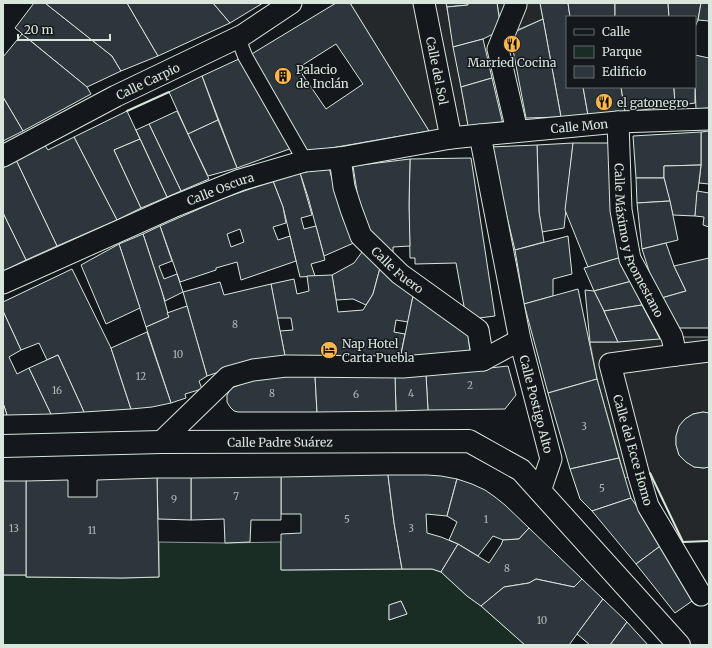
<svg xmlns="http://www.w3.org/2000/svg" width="712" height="648" font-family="Merriweather,serif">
<rect width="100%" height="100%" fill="#14181c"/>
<path fill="#1a2d24" stroke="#939e99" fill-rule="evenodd" d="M 159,542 L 225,543 L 281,542 L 281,570 L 432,569 L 441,572 L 467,596 L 481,606 L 525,645 L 3,645 L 3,575 L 26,575 L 26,577 L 122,578 L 159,577 ZM 401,601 L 407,614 L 389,620 L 389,605 Z"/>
<g fill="#24282b" stroke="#939e99">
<polygon points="350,3 446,3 469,131 451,138 429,131"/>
<polygon points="497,3 540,3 543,19 503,36"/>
<polygon points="672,337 709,337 709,413 703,412 693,414 685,419 679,427 676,436 676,445 679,455 686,462 694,467 704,468 709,467 709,541 683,542 650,474 625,478 597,379 590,342 618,342"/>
</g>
<g fill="#2c363c" stroke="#d8e6dc" fill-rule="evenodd">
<polygon points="34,3 45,3 112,56 121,71 87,87 15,28"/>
<polygon points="45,3 127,3 158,56 121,71 112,56"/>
<polygon points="127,3 213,3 230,23 158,56"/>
<polygon points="213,3 263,3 230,23"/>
<path d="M 336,3 L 350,3 L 429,131 L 308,152 L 250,55 ZM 336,44 L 363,84 L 326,109 L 298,68 Z"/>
<polygon points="446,3 468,3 468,5 447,7"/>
<polygon points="468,3 497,3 501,30 483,39 453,47 447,7 468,5"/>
<polygon points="540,3 568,3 570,17 567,17 567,87 583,87 588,115 561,117"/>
<polygon points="568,3 615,3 615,17 570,17"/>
<polygon points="615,3 668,3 669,17 615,17"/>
<polygon points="668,3 701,3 698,20 695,27 695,17 669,17"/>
<polygon points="701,3 709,3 709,21 698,20"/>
<polygon points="543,19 561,117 526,118 510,34"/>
<polygon points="22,34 87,87 91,94 23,131 3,97 3,57"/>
<polygon points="483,39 492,78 461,87 453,47"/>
<polygon points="695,55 709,58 709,108 696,109 695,87"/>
<polygon points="241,58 292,148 237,168 202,76"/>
<polygon points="202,76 218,120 188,134 169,92"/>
<polygon points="492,78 504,129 469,131 461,87"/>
<polygon points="583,87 621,87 625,112 588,115"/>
<polygon points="621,87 674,87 675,106 625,112"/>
<polygon points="674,87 695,87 695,103 675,106"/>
<polygon points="3,97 23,131 3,141"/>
<polygon points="127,111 140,139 114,150 141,208 117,220 74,137"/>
<polygon points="177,111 209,179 181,191 149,124"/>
<polygon points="218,120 237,168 208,176 188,134"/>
<polygon points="149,124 181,191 167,197 136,130"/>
<polygon points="709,131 709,184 699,183 701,165 701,132"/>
<polygon points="701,132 701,165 664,166 664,178 636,178 633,136"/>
<polygon points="74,137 117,220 57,246 16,160 44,144 48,150"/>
<polygon points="140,139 167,197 141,208 114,150"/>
<polygon points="573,143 564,228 542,232 539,212 537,145"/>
<polygon points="573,143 612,143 619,228 613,230 622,257 588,267 565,210"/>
<polygon points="537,145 539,212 544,242 515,250 490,147"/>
<polygon points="471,158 495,316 471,319 466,317 456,263 415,264 415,258 410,258 409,205 410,159"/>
<polygon points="410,159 409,205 410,246 393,247 393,253 385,247 368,230 361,217 353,166"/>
<polygon points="16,160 57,246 26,260 3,213 3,168"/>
<polygon points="701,165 695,216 673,215 664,178 664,166"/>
<polygon points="329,168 343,219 356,242 324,256 308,197 300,173"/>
<polygon points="300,173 312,215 301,218 304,229 316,226 325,260 311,264 315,276 300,277 283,207 273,181"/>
<polygon points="636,178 664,178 670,201 637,203"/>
<path d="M 273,181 L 283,207 L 286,223 L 273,227 L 278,240 L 290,236 L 296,261 L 241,280 L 237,262 L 216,268 L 216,270 L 180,282 L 160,226 L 224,198 ZM 240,229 L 244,242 L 231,247 L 227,234 Z"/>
<polygon points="697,191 709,193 709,227 703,225 704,217 695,216"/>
<polygon points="670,201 678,240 642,249 637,203"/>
<polygon points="3,213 26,260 3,271"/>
<polygon points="160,226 172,261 159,266 164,279 177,274 183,292 165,301 143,234"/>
<polygon points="143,234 162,292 169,317 146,327 119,244"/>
<polygon points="568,236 572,274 553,279 553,296 524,304 515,250"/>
<polygon points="666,243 674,266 686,291 658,299 642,249"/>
<polygon points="119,244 140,308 106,324 81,265"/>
<polygon points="362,252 380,268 373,294 366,305 353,299 336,300 332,275 354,263"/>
<polygon points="622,257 632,281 594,291 584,268"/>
<polygon points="709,258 709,328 675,328 658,299 686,291 674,266"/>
<polygon points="380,268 413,296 408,322 396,320 394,332 405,334 400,359 285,356 280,331 293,330 291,318 277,318 271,284 294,279 297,294 309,291 307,276 332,275 338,312 363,310 373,294"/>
<polygon points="72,269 111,348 131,409 84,412 58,355 47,360 39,343 21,350 3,311 3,302"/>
<polygon points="632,281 642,305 604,311 594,291"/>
<polygon points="220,282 224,295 271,284 285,356 252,361 207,376 183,292"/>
<polygon points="578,289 597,379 548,393 524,304"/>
<polygon points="585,290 594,291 604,311 618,342 590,342"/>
<polygon points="413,296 468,334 470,352 400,359"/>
<polygon points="642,305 660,339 618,342 604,311"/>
<polygon points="187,306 207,376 199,381 202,389 185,394 186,398 171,403 146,327 169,317 167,313"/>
<polygon points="3,311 21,350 9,357 17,374 29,368 51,414 7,415 3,403"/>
<polygon points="147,332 171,403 152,407 131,409 111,348"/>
<polygon points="58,355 84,412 51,414 29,368"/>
<polygon points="508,366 516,395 505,409 428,410 426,375"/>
<polygon points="284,375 315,376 317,412 238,412 234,411 230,407 227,402 227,395 231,388 253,380"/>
<polygon points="426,375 428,410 396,411 395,376"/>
<polygon points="315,376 395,376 396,411 317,412"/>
<polygon points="597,379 619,458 570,469 548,393"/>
<polygon points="3,403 7,415 3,415"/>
<polygon points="703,412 709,413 709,467 704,468 694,467 686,462 679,455 676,445 676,436 679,426 685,419 693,414"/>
<polygon points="619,458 631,498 592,511 580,499 570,469"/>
<polygon points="388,475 394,523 402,569 281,570 281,534 301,533 301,514 281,514 281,477"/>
<polygon points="388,475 427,475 441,476 457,479 447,516 426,514 427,533 441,537 458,544 441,572 432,569 402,569 394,523"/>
<polygon points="281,477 281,520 251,520 250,542 225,543 224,519 191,520 191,478"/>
<polygon points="157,478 191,478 191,520 158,519"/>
<polygon points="157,478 159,577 122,578 26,577 26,481 68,480 68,497 97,497 97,480"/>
<polygon points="457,479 472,484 485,490 495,497 505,505 529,528 519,539 503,540 493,536 478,556 458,544 449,540 457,522 447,516"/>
<rect x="3" y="481" width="23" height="94"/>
<polygon points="631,498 663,544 636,564 592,511"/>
<polygon points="529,528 582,579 574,587 536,579 529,583 504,587 481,606 467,596 441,572 458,544 489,563 501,545 503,540 519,539"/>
<polygon points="663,544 695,599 675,613 636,564"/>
<polygon points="536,579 574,587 582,579 603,599 569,645 525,645 481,606 504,587 529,583"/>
<polygon points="603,599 627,622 610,645 590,645 577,634"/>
<polygon points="401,601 407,614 389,620 389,605"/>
<polygon points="627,622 648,645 610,645"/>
</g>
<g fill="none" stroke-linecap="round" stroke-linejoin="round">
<defs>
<polyline id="service" points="238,38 245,56 305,161"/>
<g id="pedestrian">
<path id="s1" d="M 424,3 L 451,138"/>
<polyline points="515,3 516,5 498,49 517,131"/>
<path id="s2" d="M 618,122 L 621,210 L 630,259 L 672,337 L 676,355"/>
<path id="s3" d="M 480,135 L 520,340 L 551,459 L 540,491"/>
<path id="s4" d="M 3,156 L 116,96 L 243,35 L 291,3"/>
<path id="s5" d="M 340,158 L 344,187 L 351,209 L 361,236 L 400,274 L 478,330 L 483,360"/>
<path id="s6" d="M 3,283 L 175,206 L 240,180 L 305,161 L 340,158 L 451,138 L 480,135 L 618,122 L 709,119"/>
<polyline points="161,442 228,377 253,370 286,366 403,367 483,360 520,340"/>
<polyline points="701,595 648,506 639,476 610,364 676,355 709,351"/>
</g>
<g id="minor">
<path id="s7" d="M 3,446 L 161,442 L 469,441 L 521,470 L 679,645"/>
</g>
</defs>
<use href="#service" stroke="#d8e6dc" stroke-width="16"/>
<use href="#pedestrian" stroke="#d8e6dc" stroke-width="23"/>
<use href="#minor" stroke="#d8e6dc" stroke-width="24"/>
<use href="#service" stroke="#14181c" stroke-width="14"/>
<use href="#pedestrian" stroke="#14181c" stroke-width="21"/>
<use href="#minor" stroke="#14181c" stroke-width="22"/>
<g stroke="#d8e6dc" stroke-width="2">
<polyline points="127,111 169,92"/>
<polyline points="650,473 683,542 709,541"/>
</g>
</g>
<defs>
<symbol id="restaurant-disc" viewBox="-11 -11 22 22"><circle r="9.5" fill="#ffb74d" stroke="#14181c"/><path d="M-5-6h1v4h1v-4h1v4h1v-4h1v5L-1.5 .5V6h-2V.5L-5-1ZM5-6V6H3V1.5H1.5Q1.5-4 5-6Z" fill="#111"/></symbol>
<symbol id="building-disc" viewBox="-11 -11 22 22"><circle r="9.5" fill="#ffb74d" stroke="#14181c"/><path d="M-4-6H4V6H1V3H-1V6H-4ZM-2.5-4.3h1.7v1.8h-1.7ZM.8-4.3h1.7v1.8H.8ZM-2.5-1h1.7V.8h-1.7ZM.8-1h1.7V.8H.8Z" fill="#111"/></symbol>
<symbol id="hotel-disc" viewBox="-11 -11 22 22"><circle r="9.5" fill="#ffb74d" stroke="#14181c"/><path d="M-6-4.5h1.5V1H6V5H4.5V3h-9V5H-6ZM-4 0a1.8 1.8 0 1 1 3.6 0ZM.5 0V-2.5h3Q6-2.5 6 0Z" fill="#111"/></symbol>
</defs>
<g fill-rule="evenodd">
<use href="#restaurant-disc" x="502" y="34" width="20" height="20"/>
<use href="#building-disc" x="273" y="66" width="20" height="20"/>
<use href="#restaurant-disc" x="594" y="92" width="20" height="20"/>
<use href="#hotel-disc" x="319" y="340" width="20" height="20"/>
</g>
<g text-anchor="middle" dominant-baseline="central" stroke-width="3" stroke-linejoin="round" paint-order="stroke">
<g font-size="10" fill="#adbab4">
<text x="235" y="324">8</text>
<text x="178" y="354">10</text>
<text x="141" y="376">12</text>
<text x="470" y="385">2</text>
<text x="57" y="390">16</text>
<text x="272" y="393">8</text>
<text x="411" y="393">4</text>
<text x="356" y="394">6</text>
<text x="584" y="426">3</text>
<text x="602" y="488">5</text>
<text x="236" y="496">7</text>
<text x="174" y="499">9</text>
<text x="347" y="519">5</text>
<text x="486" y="519">1</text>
<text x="14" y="528">13</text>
<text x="411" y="528">3</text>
<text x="92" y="530">11</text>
<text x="507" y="568">8</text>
<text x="542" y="620">10</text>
</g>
<g font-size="12" fill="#d8e6dc" stroke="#14181c" text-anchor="start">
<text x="512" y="62" text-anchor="middle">Married Cocina</text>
<text x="296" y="69">Palacio<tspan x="296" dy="14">de Inclán</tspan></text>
<text x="617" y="102">el gatonegro</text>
<text x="342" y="343">Nap Hotel<tspan x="342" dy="14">Carta Puebla</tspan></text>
</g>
<g font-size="12" fill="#d8e6dc" stroke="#14181c">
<text stroke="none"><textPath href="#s1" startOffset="69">Calle del Sol</textPath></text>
<text stroke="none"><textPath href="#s4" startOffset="163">Calle Carpio</textPath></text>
<text stroke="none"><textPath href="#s6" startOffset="603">Calle Mon</textPath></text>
<text stroke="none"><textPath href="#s6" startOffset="237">Calle Oscura</textPath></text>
<text stroke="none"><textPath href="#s2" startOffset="122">Calle Máximo y Fromestano</textPath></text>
<text stroke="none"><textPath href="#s5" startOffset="131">Calle Fuero</textPath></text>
<text stroke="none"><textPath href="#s3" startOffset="275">Calle Postigo Alto</textPath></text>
<text stroke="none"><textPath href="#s7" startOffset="277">Calle Padre Suárez</textPath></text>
<text transform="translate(633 450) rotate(74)">Calle del Ecce Homo</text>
</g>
</g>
<rect width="712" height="648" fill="none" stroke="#d8e6dc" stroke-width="8"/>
<rect x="566" y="16" width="130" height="72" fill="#14181c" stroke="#626a69"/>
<rect x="574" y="29" width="20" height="6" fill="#14181c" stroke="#626a69"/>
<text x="602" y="36" font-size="12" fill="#d8e6dc">Calle</text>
<rect x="574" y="46" width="20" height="12" fill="#1a2d24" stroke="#626a69"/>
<text x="602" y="56" font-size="12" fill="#d8e6dc">Parque</text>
<rect x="574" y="66" width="20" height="12" fill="#2c363c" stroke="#626a69"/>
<text x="602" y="76" font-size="12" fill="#d8e6dc">Edificio</text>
<path d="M18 34v6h92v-6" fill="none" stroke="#d8e6dc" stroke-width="2"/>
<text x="24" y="34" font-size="12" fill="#d8e6dc" stroke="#14181c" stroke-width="3" paint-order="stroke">20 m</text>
</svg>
